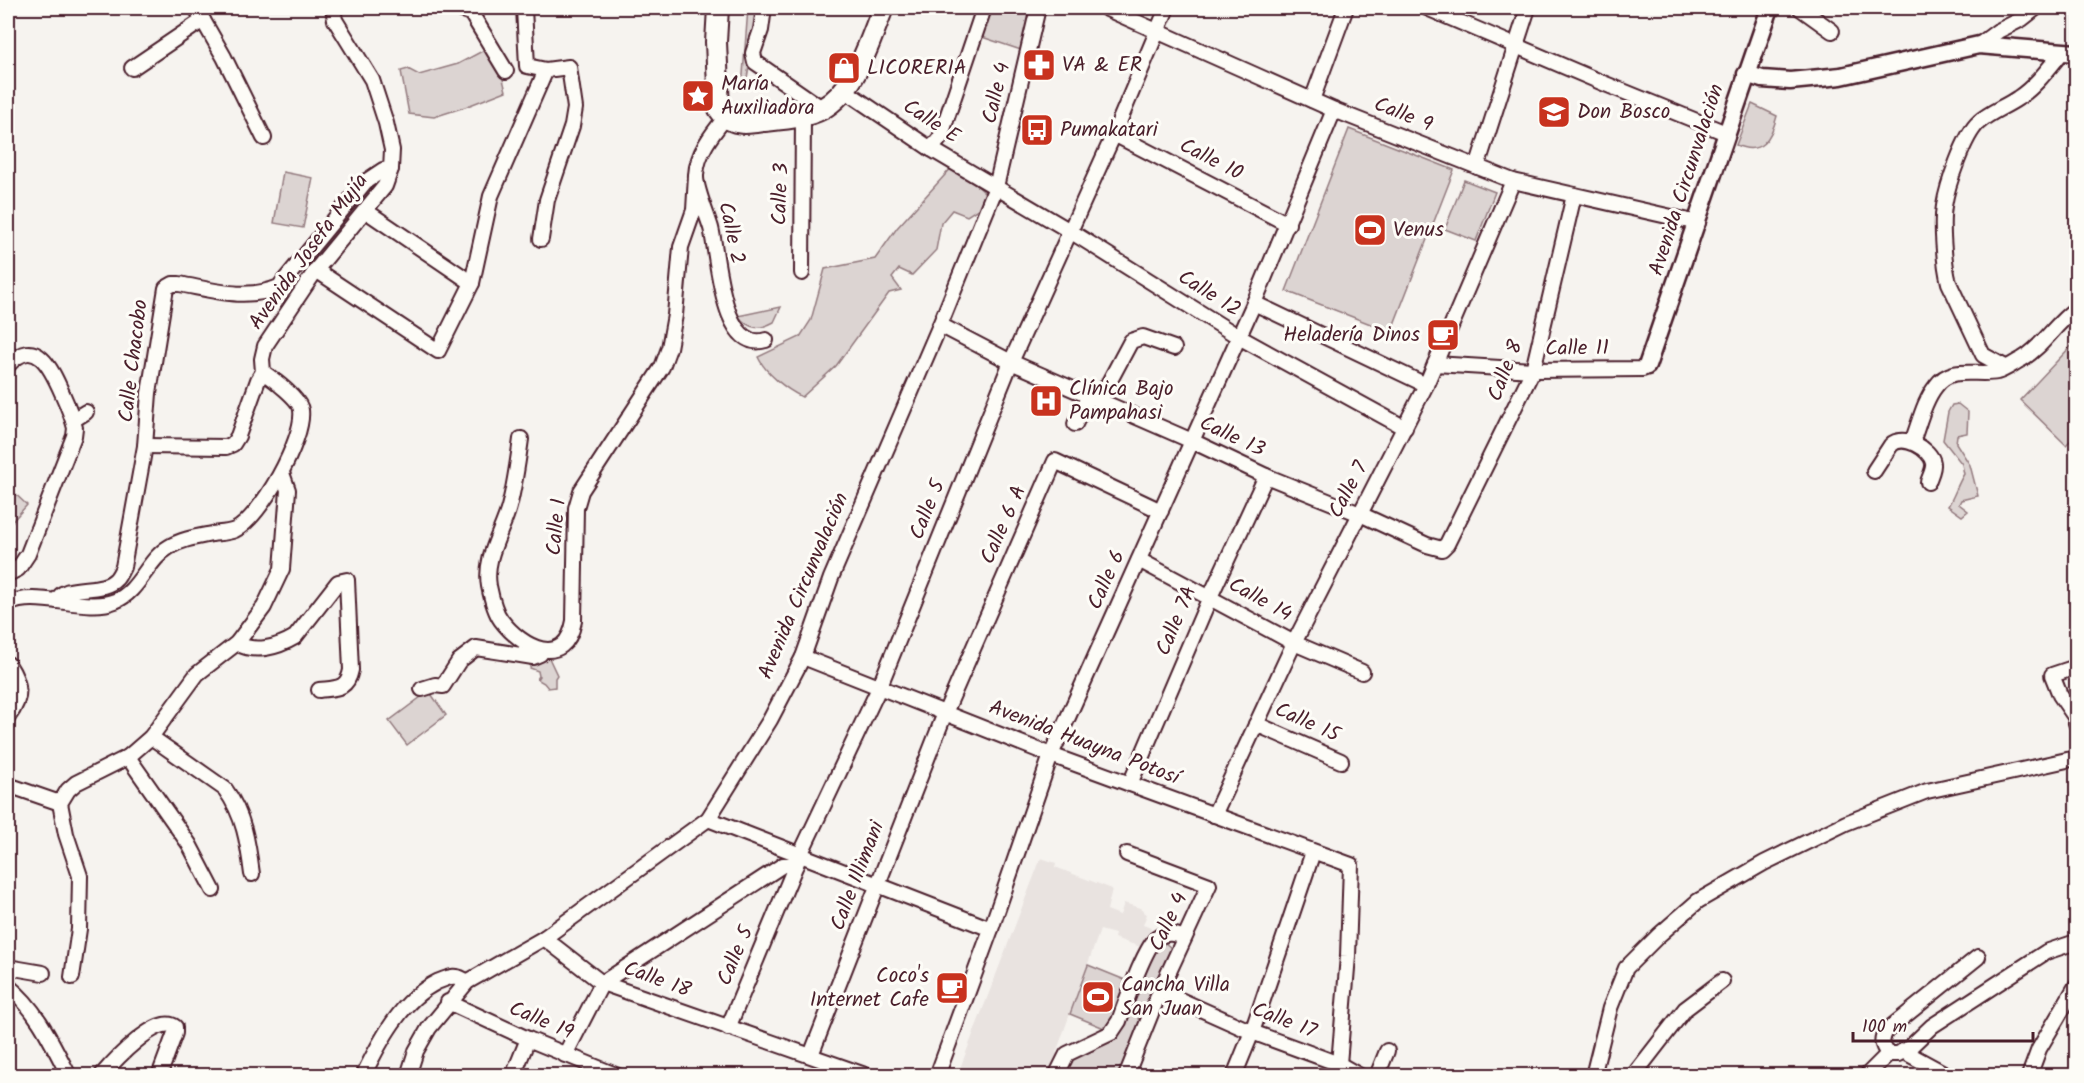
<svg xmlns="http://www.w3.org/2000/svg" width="2084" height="1083" font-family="Kalam,sans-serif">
<rect width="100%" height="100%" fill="#f6f3ef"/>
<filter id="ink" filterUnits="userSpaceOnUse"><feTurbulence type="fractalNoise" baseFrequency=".0167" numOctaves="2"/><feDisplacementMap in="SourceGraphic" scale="12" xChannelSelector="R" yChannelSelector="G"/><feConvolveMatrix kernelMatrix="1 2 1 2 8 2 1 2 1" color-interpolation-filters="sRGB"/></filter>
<g filter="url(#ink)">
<polygon fill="#e9e3e0" points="1041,858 1056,863 1055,867 1112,889 1107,910 1120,915 1124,903 1143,909 1143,912 1147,914 1143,925 1151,928 1144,948 1114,938 1115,934 1100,930 1056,1053 1059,1054 1050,1075 957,1076"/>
<g fill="#dcd4d2" stroke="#937a7e" stroke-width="1.5">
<polygon points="748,8 759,8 747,78 742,88"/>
<polygon points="988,8 1032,8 1021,50 979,36"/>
<polygon points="488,48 500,68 506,91 465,107 434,117 409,114 401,71 408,69 419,75 458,64"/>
<path d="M 1752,104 L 1777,116 C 1771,139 1761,156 1736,145 Z"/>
<polygon points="1349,129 1454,170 1391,332 1286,291"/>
<path d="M 954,165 C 963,178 978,184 987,195 L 981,207 L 967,216 L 952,210 L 941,223 L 936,250 L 912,275 L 899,269 L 892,278 L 901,290 L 889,293 L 836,366 L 802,397 C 786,389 766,374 758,357 L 800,337 L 811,320 L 825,269 L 875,259 L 897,228 Z"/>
<polygon points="283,172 313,178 303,228 274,223"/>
<polygon points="1464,180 1495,192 1476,241 1445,229"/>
<path d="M 781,307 L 774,322 C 759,330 750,330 738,316 Z"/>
<polygon points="2076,341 2076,435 2066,445 2020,400"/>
<path d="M 1958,404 L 1968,412 L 1967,433 L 1957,435 L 1956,443 L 1970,465 L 1978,496 L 1961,500 L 1959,504 L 1968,511 L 1962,516 L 1948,506 C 1955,495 1957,485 1964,474 L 1962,464 L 1943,440 L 1948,412 L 1952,405 Z"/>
<polygon points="8,487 27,505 8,526"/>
<polygon points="549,658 557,675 555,678 555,687 548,688 544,683 537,679 539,676 538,671 530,668 530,662"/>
<polygon points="429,691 446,715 407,745 389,721"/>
<polygon points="1164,942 1170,947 1170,951 1138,1019 1142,1021 1119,1075 1060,1076 1064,1062 1109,1038 1160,943"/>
<polygon points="1088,965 1125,980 1109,1030 1070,1014"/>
</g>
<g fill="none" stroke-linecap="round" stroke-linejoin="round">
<defs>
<g id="minor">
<polyline points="196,8 224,57 264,138"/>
<polyline points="456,8 471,13"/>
<polyline points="524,8 527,66 546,70 569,67 575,108 572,126 547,200 541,239"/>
<polyline points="764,8 761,30 753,53 755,62 823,109"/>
<polyline points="1105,8 1334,110 1513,181 1698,223"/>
<polyline points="1427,8 1603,83 1726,133"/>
<polyline points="1800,8 1832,31"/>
<polyline points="471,13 506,71"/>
<polyline points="1979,45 1998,31 2022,19 2036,8"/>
<polyline points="132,68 203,20"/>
<polyline points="844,90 931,149 1070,231 1239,337 1405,428"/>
<polyline points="1312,100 1346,8"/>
<path d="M 725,118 C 712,134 697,153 696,175 C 695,186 707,215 711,228 C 718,254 721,354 766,340"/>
<polyline points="1114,134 1288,224"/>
<polyline points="931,149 940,138 984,8"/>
<polyline points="1477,167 1528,8"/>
<polyline points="366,211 472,283"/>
<polyline points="316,270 438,351 472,283 491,196 546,70"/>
<polyline points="802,273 803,116"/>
<polyline points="1254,303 1426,385"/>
<polyline points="940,325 1011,362 1192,441 1266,476 1360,514 1427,545 1442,549 1447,544 1533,370 1574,195"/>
<polyline points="1435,364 1533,370 1643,369 1647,366"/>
<path d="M 8,365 C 36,335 51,368 62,393 C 67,404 72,416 75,428 L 74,436 L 28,554 L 18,569 L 8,574"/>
<path d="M 2005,367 L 1983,355 L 1949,283 C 1944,264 1941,225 1944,206 C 1947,186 1964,135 1979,122 C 1990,112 2005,107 2018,98 C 2035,87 2049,68 2062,52"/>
<polyline points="1099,401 1131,341 1143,337 1174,348"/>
<polyline points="73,420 86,412"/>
<polyline points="1075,424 1089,396"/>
<path d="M 521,439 C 518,461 515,484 509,507 C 502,533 484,557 489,586 C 491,596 495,612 501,620 C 522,648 565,670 574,621 L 576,508 L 581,491 L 662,367 L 669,348 L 675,315 L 681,247 L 694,210 L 696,176"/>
<path d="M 1912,442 C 1919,424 1924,401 1936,386 C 1951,365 1975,376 1997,372 C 2005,370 2014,363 2022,359 C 2044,346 2055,323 2076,309"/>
<polyline points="145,446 226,447 233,444 238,436 258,380 263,372"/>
<path d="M 1874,471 L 1891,445 C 1903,433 1931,449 1933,463 C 1934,469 1930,476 1928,482"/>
<polyline points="1139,560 1294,643 1362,672"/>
<path d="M 57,601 C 63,582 102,595 116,579 C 119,576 121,571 123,567 L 145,446 L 149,393 L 166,288 L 173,284 L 179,284 C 213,290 245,301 279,287 L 365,182 L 383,170 L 391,169"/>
<path d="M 8,604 C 35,589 86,613 115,601 C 139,592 147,560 169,547 C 182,539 197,537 212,534 C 219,533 228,533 235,530 C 260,518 305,439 301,410 C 300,399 273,379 263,372 L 262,359 L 265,346 L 316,270 L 385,186 L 391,169 L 392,150 L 386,123 L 372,80 L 335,20 L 333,8"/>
<path d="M 237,643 C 255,654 278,647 295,637 L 338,582 L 347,580 L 351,670 C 347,690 336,688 319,690"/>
<polyline points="803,657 1051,755 1351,865 1348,956 1339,1064"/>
<path d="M 8,664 C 21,684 23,697 8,717"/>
<polyline points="2076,667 2052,675 2060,695 2075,717 2076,723"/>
<polyline points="422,689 435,685 443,686 459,661 476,648 533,657 540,654 542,651"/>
<polyline points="1256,724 1341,761"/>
<path d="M 151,737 L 225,789 C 244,815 248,843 252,874"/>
<polyline points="128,757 189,844 213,890"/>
<polyline points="1130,784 1210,597 1266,476"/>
<polyline points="8,785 60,803"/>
<polyline points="1214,815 1294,643 1426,385 1513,181"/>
<polyline points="708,819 991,929"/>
<polyline points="544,938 602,983 868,1076"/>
<polyline points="8,967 43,973"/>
<polyline points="72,977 79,929 80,876 66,834 60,803 68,790 76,783 128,757 151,737 197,674 237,643 264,607 282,569 288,490 282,473"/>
<path d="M 8,986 C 37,1009 52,1043 69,1076"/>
<polyline points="1160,991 1252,1032 1339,1064 1360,1076"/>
<polyline points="448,1002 528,1039 618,1076"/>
<polyline points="728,1028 800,855 879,688 1011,362 1114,134 1167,8"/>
<polyline points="1903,1051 1949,1076"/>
<path d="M 1888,1054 C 1882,1045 1880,1041 1886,1031 L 1978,957"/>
<polyline points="565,1055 602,983 783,865 796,865"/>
<polyline points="811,1055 945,713 1055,461 1161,511"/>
<path d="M 101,1076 C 113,1062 158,1013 175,1027 L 175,1033 L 159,1076"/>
<path d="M 363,1076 C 380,1041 401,1000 437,982 C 449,977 456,973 467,982"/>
<polyline points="408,1076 416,1051 429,1028 467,982 544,938 708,819 770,720 803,657 831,578 940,325 996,187 1038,8"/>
<polyline points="513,1076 528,1039"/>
<polyline points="937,1076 991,929 1051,755 1254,303 1334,110"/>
<path d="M 1056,1076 L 1067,1054 L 1111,1033 L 1119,1021 C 1125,1005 1145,946 1157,938 C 1167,931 1175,934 1184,938"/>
<polyline points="1126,1076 1160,991 1209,885 1127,854"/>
<polyline points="1234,1076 1252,1032 1313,852"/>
<polyline points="1377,1076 1387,1051"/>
<polyline points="1593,1076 1610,1008 1626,968 1659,935 1698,901 1764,863 1846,823 1927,791 2076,758"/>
<polyline points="1633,1076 1685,1009 1722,981"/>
<polyline points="1866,1076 1888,1054 1898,1054 1909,1048 1932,1026 2046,952 2076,942"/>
<polyline points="2029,1076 2039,1049 2076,986"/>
</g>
<g id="tertiary">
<polyline points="1746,74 1762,79 1790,81 1841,76 1979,45 2076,53"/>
<polyline points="1647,366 1770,8"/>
</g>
<path id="secondary" d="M 718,8 L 716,42 L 719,109 C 730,126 746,124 764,121 C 783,119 805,118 822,109 C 857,89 869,42 883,8"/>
</defs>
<use href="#minor" stroke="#4a1f2b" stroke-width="18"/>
<use href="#tertiary" stroke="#4a1f2b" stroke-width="21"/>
<use href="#secondary" stroke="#4a1f2b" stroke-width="24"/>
<use href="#minor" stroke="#fdfcf7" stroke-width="14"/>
<use href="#tertiary" stroke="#fdfcf7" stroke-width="16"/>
<use href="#secondary" stroke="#fdfcf7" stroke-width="20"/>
</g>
</g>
<defs>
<symbol id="pharmacy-square" viewBox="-11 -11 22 22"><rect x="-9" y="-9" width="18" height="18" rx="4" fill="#c8321e" stroke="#fdfcf7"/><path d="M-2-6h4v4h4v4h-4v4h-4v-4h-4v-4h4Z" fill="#fff"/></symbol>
<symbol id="shop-square" viewBox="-11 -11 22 22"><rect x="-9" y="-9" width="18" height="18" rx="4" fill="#c8321e" stroke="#fdfcf7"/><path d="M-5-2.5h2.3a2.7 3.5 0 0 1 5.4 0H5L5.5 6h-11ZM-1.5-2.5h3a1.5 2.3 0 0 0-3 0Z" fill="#fff"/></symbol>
<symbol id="sight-square" viewBox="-11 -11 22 22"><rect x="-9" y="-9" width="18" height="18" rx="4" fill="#c8321e" stroke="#fdfcf7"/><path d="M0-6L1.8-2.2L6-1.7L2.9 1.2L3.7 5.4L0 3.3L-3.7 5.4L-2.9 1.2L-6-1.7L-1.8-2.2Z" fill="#fff"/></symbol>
<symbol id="school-square" viewBox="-11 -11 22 22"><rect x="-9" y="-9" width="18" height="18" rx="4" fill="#c8321e" stroke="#fdfcf7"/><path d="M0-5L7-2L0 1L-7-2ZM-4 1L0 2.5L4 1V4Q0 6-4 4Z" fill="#fff"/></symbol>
<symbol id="bus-square" viewBox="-11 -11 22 22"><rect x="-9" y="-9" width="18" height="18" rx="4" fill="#c8321e" stroke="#fdfcf7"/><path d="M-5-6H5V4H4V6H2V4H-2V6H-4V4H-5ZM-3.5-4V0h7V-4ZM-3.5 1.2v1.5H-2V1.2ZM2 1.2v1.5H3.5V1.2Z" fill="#fff"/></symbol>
<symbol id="stadium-square" viewBox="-11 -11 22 22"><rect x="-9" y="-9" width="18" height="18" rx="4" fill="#c8321e" stroke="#fdfcf7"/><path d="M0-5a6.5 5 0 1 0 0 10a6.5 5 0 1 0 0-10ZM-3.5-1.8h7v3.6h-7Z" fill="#fff"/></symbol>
<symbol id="cafe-square" viewBox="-11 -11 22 22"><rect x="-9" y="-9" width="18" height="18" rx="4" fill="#c8321e" stroke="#fdfcf7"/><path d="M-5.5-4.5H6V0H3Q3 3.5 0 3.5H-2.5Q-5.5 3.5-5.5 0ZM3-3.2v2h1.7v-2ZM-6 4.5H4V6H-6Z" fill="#fff"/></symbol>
<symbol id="hospital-square" viewBox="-11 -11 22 22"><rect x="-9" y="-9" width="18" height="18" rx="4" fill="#c8321e" stroke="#fdfcf7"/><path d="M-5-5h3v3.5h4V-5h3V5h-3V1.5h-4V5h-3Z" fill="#fff"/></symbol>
</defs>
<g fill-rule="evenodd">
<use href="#pharmacy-square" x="1020" y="46" width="38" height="38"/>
<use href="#shop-square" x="825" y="49" width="38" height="38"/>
<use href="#sight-square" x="679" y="77" width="38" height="38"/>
<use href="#school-square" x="1535" y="93" width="38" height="38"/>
<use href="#bus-square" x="1018" y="111" width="38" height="38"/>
<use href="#stadium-square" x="1351" y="211" width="38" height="38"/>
<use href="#cafe-square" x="1424" y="316" width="38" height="38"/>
<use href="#hospital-square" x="1027" y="382" width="38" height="38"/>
<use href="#cafe-square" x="933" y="969" width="38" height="38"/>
<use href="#stadium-square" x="1079" y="978" width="38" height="38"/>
</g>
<g text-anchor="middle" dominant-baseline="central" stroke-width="6" stroke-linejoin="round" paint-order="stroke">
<g font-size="21" fill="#4a1f2b" stroke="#fdfcf7" text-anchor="start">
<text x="1062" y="65">VA &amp; ER</text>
<text x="867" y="68">LICORERIA</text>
<text x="721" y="84">María<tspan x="721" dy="24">Auxiliadora</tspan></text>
<text x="1577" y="112">Don Bosco</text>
<text x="1060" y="130">Pumakatari</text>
<text x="1393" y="230">Venus</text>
<text x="1420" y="335" text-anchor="end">Heladería Dinos</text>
<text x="1069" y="389">Clínica Bajo<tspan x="1069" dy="24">Pampahasi</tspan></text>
<text x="929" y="976" text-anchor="end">Coco's<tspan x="929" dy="24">Internet Cafe</tspan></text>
<text x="1121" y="985">Cancha Villa<tspan x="1121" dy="24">San Juan</tspan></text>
</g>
<g font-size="21" fill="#4a1f2b" stroke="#fdfcf7">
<text transform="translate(997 93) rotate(-77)">Calle 4</text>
<text transform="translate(1403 115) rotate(22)">Calle 9</text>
<text transform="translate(931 122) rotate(33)">Calle E</text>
<text transform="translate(1211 160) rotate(27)">Calle 10</text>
<text transform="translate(1687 180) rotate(-72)">Avenida Circunvalación</text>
<text transform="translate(781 194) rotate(-88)">Calle 3</text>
<text transform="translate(731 233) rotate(78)">Calle 2</text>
<text transform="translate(309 252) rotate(-54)">Avenida Josefa Mujía</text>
<text transform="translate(1209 294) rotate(32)">Calle 12</text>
<text transform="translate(1577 349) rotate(-1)">Calle 11</text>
<text transform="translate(134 361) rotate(-83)">Calle Chacobo</text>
<text transform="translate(1506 371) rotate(-69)">Calle 8</text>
<text transform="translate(1232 437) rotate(25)">Calle 13</text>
<text transform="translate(1349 490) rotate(-62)">Calle 7</text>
<text transform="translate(928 510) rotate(-68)">Calle 5</text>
<text transform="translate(1004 525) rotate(-66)">Calle 6 A</text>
<text transform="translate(557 527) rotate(-85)">Calle 1</text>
<text transform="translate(1107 580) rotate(-66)">Calle 6</text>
<text transform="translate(804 586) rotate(-67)">Avenida Circunvalación</text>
<text transform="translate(1260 600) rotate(29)">Calle 14</text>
<text transform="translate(1177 621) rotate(-67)">Calle 7A</text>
<text transform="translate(1307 723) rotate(24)">Calle 15</text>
<text transform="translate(1084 743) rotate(21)">Avenida Huayna Potosí</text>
<text transform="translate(858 876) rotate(-69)">Calle Illimani</text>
<text transform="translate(1169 922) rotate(-65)">Calle 4</text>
<text transform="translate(736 956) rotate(-67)">Calle 5</text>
<text transform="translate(657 980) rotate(20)">Calle 18</text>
<text transform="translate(541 1021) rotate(23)">Calle 19</text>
<text transform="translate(1284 1021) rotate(21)">Calle 17</text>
</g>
</g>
<rect width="2084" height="1083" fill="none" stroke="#fdfcf7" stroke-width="30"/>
<rect x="15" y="15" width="2054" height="1053" fill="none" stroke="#4a1f2b" stroke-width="2" filter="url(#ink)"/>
<path d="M1853 1032v9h180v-9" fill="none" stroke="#4a1f2b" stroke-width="3"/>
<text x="1862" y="1032" font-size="18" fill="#4a1f2b" stroke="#fdfcf7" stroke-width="4.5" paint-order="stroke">100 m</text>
</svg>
